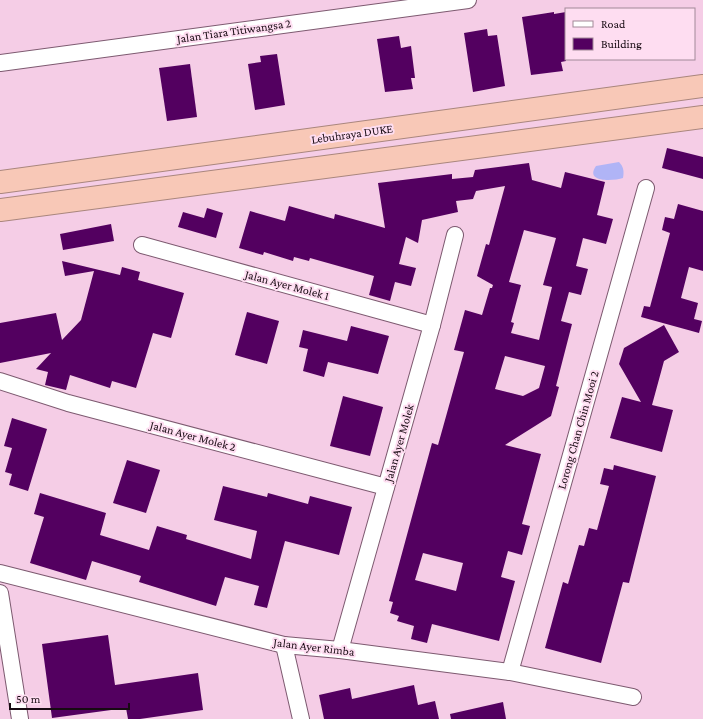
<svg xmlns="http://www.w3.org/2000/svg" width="703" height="719" font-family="'Crimson Pro',serif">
<rect width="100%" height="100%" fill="#f5cde6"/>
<path fill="#b0b4f6" d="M 619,162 C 624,167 624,172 623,178 C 614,181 584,183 596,166 Z"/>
<g fill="#530060" fill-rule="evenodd">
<polygon points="554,12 554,14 566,12 566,61 561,62 563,71 531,75 522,17"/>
<polygon points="487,29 488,36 497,35 505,86 473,92 464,33"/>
<polygon points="399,36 401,48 411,46 415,78 411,78 413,89 385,92 377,39"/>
<polygon points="277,54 285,105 255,110 248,64 261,62 260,56"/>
<polygon points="190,64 197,117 167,121 159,68"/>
<polygon points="667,148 703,157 703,179 662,168"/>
<path d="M 529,163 L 532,180 L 561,188 L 565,172 L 605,182 L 597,215 L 613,219 L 606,244 L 583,238 L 576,266 L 588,269 L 581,295 L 569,292 L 561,321 L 572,324 L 556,386 L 559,387 L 551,416 L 505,445 L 541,454 L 522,524 L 530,526 L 522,555 L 508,551 L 501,577 L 515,581 L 499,641 L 432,624 L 427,643 L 411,639 L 414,626 L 397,621 L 399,616 L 390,613 L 393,602 L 389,601 L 432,443 L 438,445 L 464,352 L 454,350 L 465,310 L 482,315 L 490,288 L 492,288 L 493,285 L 477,276 L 486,244 L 489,245 L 505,186 L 476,191 L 473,199 L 456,201 L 458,212 L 422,220 L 418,243 L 406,237 L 399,264 L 416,268 L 411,286 L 395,282 L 390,301 L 369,295 L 374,276 L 310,258 L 309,261 L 294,257 L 293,261 L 264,252 L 263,255 L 239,248 L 250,211 L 285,221 L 289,206 L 334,219 L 335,214 L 385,228 L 378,183 L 452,174 L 452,179 L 473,177 L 475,170 ZM 524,230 L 556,238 L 543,285 L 552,287 L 539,340 L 511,333 L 514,323 L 511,322 L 521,285 L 509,282 ZM 505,356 L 545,366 L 539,388 L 523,396 L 495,389 ZM 423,553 L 463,563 L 456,591 L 415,580 Z"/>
<polygon points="678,204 703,211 703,271 689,267 681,298 698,303 694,319 702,321 699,333 641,317 644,306 650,307 670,233 662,230 665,217 674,219"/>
<polygon points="207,208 223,213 216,238 178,227 183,212 204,218"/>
<polygon points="111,224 114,241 63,250 60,234"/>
<polygon points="62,261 120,275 122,267 140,272 138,280 184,293 171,338 153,333 136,388 112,381 110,388 70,375 66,390 45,385 48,372 36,369 51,353 0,363 0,323 56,313 62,340 81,320 94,271 65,276"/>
<polygon points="247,312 279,321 267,364 235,355"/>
<polygon points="664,325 679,352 664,361 652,405 673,410 662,452 610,438 622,397 641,402 619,364 624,348"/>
<polygon points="351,326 389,336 378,374 328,362 324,377 303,371 308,349 299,347 303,330 347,341"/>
<polygon points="343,396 383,407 370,456 330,446"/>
<polygon points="12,418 47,429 28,491 9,485 12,474 5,472 12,448 4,446"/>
<polygon points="127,460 160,470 146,513 113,503"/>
<polygon points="614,465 656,476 629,583 623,582 601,663 545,648 563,582 568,584 579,545 584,546 589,528 597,530 609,486 600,484 604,468 613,470"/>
<polygon points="223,486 267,497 268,493 308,504 310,496 352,507 339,555 285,541 267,608 254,605 259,586 225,577 216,606 139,582 141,576 92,561 86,580 30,563 44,517 34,514 40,493 106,513 100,535 149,550 157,526 187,535 186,539 251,559 257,531 214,520"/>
<polygon points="108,635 115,685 198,673 203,710 140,719 128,719 126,708 52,718 42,644"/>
<polygon points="414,685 418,705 435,701 439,719 324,719 319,695 350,688 352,699"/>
<polygon points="503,702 506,719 451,719 450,714"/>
</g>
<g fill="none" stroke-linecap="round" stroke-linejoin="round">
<defs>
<g id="minor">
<polyline points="0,63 468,0"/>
<polyline points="142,245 432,325"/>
<polyline points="0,381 68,403 386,487"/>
<polyline points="0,573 284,645 340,650 510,672 633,697"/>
<polyline points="0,593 20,719"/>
<polyline points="284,645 301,719"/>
<polyline points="340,650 432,325 455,235"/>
<polyline points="510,672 646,188"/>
</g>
<g id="highway">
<polyline points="0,182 703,86"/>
<polyline points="0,210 703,117"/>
</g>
</defs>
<use href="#minor" stroke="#7d5a70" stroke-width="18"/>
<use href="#highway" stroke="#a9867d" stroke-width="24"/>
<use href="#minor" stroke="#fff" stroke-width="16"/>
<use href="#highway" stroke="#f8c8b7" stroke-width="22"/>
</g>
<g text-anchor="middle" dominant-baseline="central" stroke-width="4" stroke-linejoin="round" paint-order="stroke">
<g font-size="12" fill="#170a12" stroke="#feddf1">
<text transform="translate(234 31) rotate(-8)">Jalan Tiara Titiwangsa 2</text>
<text transform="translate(352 134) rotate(-8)">Lebuhraya DUKE</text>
<text transform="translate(287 285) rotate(15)">Jalan Ayer Molek 1</text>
<text transform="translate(578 430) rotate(-74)">Lorong Chan Chin Mooi 2</text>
<text transform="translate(193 436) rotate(15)">Jalan Ayer Molek 2</text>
<text transform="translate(399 443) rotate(-74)">Jalan Ayer Molek</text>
<text transform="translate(314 647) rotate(7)">Jalan Ayer Rimba</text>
</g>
</g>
<rect x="565" y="8" width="130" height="52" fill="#feddf1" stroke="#a28998"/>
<rect x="573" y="21" width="20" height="6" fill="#ffffff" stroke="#a28998"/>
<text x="601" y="28" font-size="12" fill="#170a12">Road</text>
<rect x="573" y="38" width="20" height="12" fill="#530060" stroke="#a28998"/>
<text x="601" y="48" font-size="12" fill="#170a12">Building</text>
<path d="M10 703v6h119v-6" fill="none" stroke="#170a12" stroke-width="2"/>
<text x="16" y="703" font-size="12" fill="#170a12" stroke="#feddf1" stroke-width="3" paint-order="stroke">50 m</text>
</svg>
